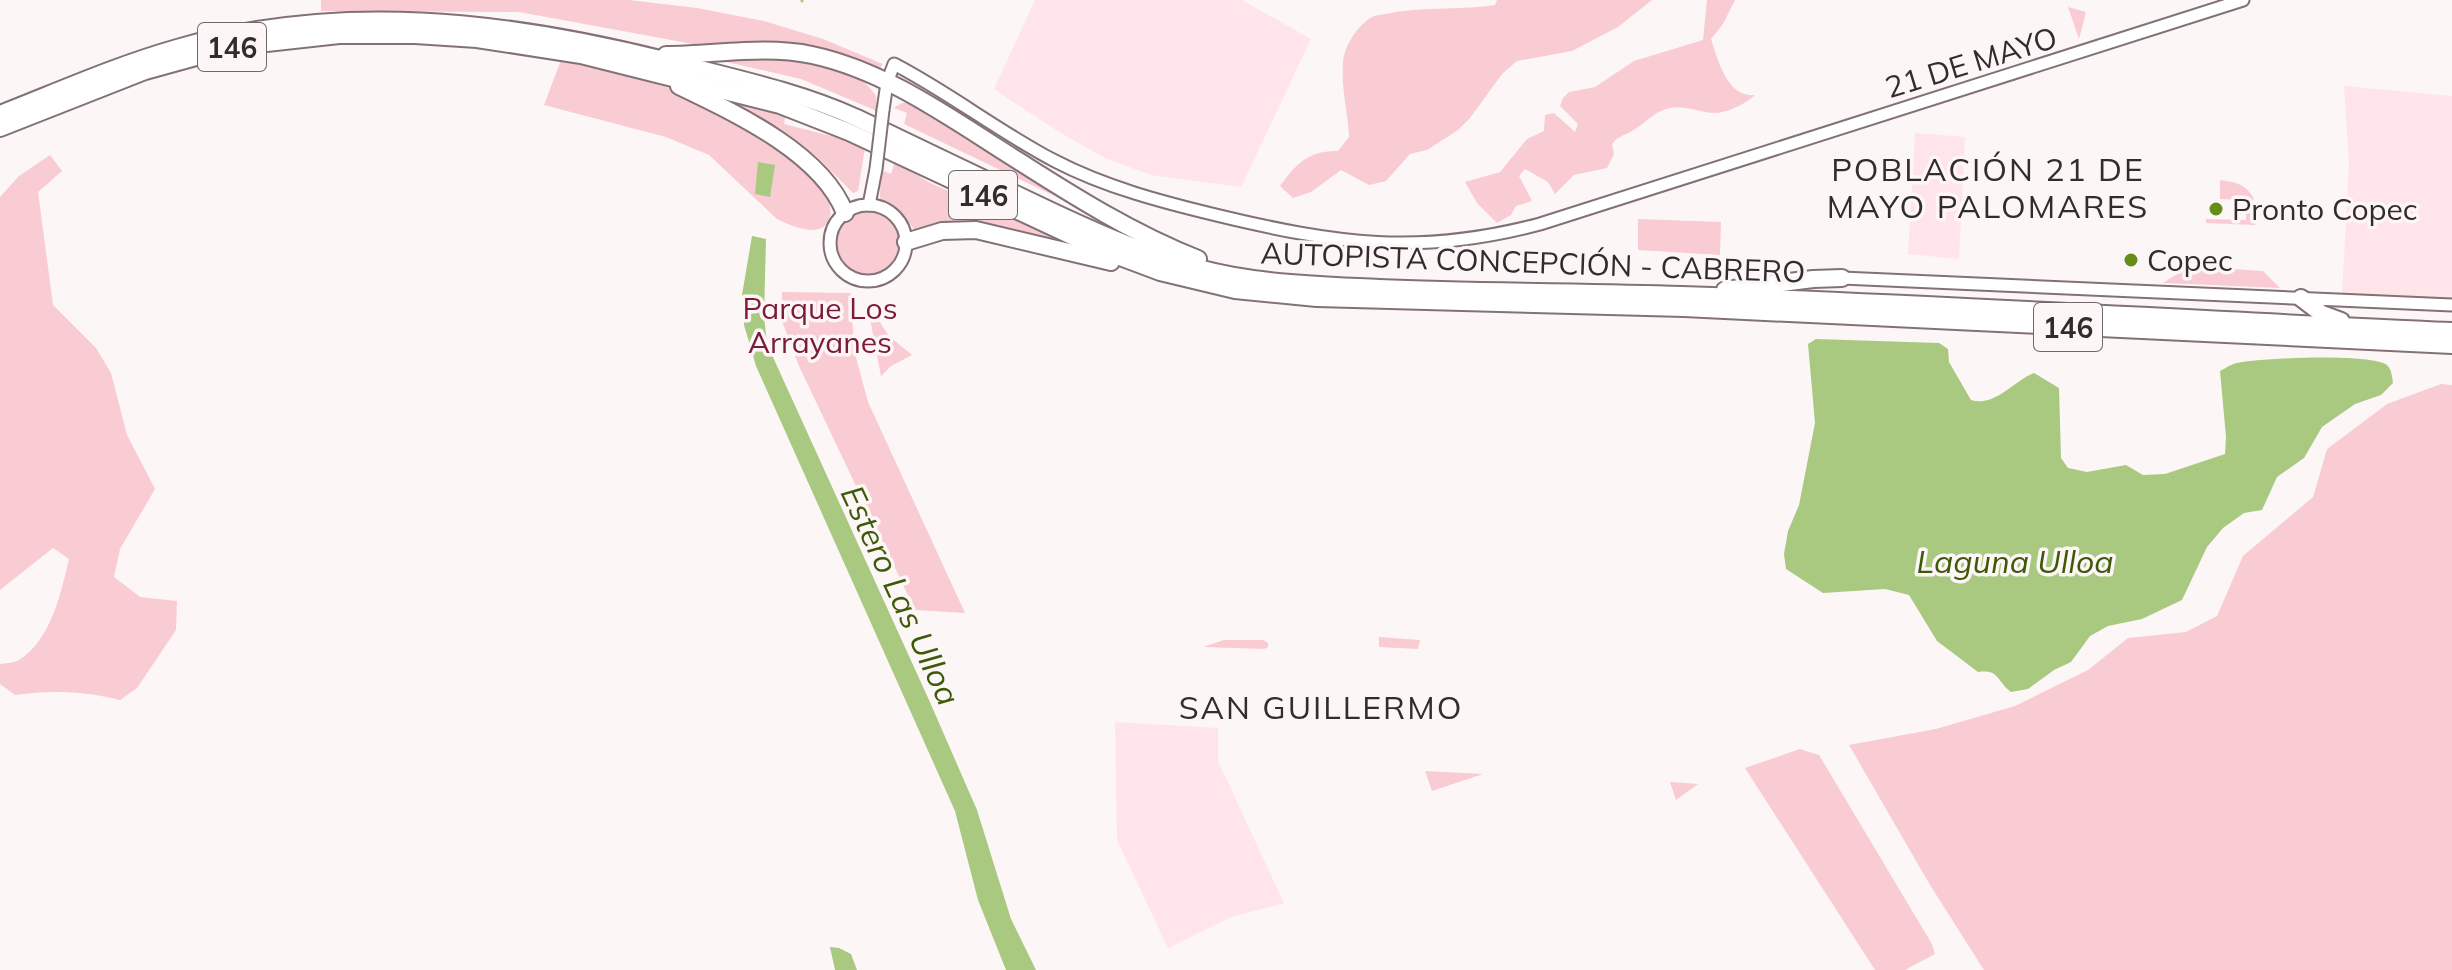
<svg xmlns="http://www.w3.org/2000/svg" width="2452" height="970" font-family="Mulish,sans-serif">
<rect width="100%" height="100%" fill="#fdf6f7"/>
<g fill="#ffe4e9">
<polygon points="1035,0 1242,0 1311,39 1241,187 1151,175 1105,158 1059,132 994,89"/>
<polygon points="2344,86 2452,96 2452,298 2342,296 2349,162"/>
<polygon points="1915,133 1965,137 1959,259 1908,254"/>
<polygon points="1115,722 1218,728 1218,761 1284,903 1231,917 1168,948 1117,840"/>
</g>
<g fill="#f9cbd3">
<path d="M 321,0 L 629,0 L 697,8 L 764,21 L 823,39 L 883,64 L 879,70 C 854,65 833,48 807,44 L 704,46 L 519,12 L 321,11 Z"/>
<path d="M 1497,0 L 1652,0 L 1618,27 L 1572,51 L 1517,61 L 1502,74 L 1470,118 L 1458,130 L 1427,150 L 1410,154 L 1386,181 L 1369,185 L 1341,170 L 1311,192 L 1293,198 L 1280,186 C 1296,164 1309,150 1338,151 L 1349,137 C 1348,112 1341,89 1343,63 C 1344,46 1357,26 1372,17 C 1378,14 1388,14 1396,12 C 1429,7 1462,10 1495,5 Z"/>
<path d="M 1707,0 L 1735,0 L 1723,24 L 1711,39 C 1718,60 1727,98 1755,95 C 1747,103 1727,113 1715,113 C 1700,113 1686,105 1670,108 C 1654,111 1646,123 1632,131 C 1623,136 1618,136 1612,144 L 1614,154 L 1607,168 L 1574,175 L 1555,194 L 1548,182 L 1525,169 L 1519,176 L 1532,201 L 1516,206 L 1511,215 L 1497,223 L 1477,203 L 1465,182 L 1500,172 L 1527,139 L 1544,131 L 1545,115 L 1554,113 L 1575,132 L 1578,124 L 1560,106 L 1563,98 L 1569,92 L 1595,87 L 1634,61 L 1703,40 Z"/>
<polygon points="2068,7 2086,12 2079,39"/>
<path d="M 780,58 C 817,62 855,63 876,96 L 877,111 L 801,79 L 722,61 Z"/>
<path d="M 561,60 C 598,70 646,78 680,92 C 703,101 812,169 823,187 C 827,195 832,208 830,216 C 825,241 791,226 777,219 L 709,155 L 666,137 L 544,105 Z"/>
<polygon points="724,99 786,113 784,124 851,141 865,148 858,191 853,193 816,156"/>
<polygon points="913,102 991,154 1113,224 904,124 907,113 894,108 902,103"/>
<path d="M 50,155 L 62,171 L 38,192 L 53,305 L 96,348 L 111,373 L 127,435 L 155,489 L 120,549 L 114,577 L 140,597 L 177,601 L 176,630 L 137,688 L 120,700 C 85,691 50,690 15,695 L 0,684 L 0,664 C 6,663 14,663 19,660 C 51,640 61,593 69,559 L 53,548 L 0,590 L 0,197 L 19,176 Z"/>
<polygon points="895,161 928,182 1066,242 1018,232 916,232 905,217 880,198 881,170 891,174"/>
<path d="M 2220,180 C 2236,182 2246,184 2254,199 L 2252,201 L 2255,225 L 2206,223 L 2206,219 L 2246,220 L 2246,200 L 2220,199 Z"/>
<circle cx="868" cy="243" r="32"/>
<polygon points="1638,219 1721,222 1720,255 1638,250"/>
<polygon points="2189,266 2263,271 2280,288 2163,283"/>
<polygon points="782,292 851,293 854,350 868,402 965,613 915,610 799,366 782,321"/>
<polygon points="867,303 889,336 912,355 891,366 881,376"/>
<polygon points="2441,384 2452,385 2452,970 1984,970 1930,885 1849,745 1936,729 2015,706 2088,670 2128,638 2186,632 2217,616 2243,556 2313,497 2327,449 2387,404"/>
<polygon points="1379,637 1420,640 1418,649 1379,647"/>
<polygon points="1224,640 1263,640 1268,643 1268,647 1264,649 1203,647"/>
<polygon points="1800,749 1819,755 1932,944 1935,954 1905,970 1875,970 1745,768"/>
<polygon points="1425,771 1483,774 1432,791"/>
<polygon points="1670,782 1698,784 1676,800"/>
</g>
<g fill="#a9c980">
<polygon points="758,162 775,165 770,197 755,194"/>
<polygon points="752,236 766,239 764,316 767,344 929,700 977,810 1011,919 1036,970 1006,970 978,900 955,811 756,366 744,325 742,295"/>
<path d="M 1816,339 L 1939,343 L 1948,349 L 1949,362 L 1971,400 C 1996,407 2013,381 2034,373 L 2059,388 L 2061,458 L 2068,468 L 2087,472 L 2126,465 L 2143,475 L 2165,474 L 2225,454 L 2226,437 L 2220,371 C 2226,368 2231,364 2237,363 C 2260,358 2370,353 2387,365 C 2392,370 2392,377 2393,383 L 2381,395 L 2355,404 L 2322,427 L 2304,458 L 2277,477 L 2262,510 L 2244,513 L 2223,528 L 2207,547 L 2182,600 L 2142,619 L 2108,626 L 2090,636 L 2071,662 L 2054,670 L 2028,689 L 2011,692 C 1996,681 2000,669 1978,672 L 1937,641 L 1909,595 L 1885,589 L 1823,593 L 1786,569 L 1784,554 L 1788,531 L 1799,505 L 1815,423 L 1808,344 Z"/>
<polygon points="830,947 839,948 851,954 857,970 835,970"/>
</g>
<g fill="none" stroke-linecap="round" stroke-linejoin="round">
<polyline stroke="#a9c980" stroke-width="3" points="802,1 802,0"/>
<defs>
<g id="minor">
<path d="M 883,110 L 887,83 L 894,64 C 950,93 999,132 1055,161 C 1105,187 1162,202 1216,215 C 1336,244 1419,256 1540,224 L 2243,0"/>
<polyline points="869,205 876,169"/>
<circle cx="868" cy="243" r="38"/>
<polyline points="1842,278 2452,305"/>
</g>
<g id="highway">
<path d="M 666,55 C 714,55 765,45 812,55 C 887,71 953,120 1017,160 C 1075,197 1134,234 1198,259"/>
<path d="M 679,86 C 735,113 822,153 845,213"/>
<path d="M 0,114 C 59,91 117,65 177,48 C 338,1 504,20 664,60 C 729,77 795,90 857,118 C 914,145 971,173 1028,200 C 1101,235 1172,268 1253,279 C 1295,285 1337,286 1379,288 C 1480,292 1581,292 1682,295 C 1939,303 2195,320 2452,331"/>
<polyline points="0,128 145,71 232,47 339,35 415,35 477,39 581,55 780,105 849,132 1104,251 1160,272 1235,290 1317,298 1684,308 2452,345"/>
<polyline points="906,242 942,231 976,230 1111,262"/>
<polyline points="1725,290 1813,279 1842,278"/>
<polyline points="2301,298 2322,314 2341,321"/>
</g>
</defs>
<use href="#minor" stroke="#827275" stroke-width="15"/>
<use href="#highway" stroke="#827275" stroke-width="20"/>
<use href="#minor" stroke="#fff" stroke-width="11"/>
<use href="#highway" stroke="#fff" stroke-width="16"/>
<defs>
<polyline id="minor-bridge" points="876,169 883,110"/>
</defs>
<use href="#minor-bridge" stroke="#827275" stroke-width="15" stroke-linecap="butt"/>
<use href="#minor-bridge" stroke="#fff" stroke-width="11"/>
</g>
<g fill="#648d1a" stroke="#fdf6f7" stroke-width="3">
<circle cx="2216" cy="209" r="8"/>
<circle cx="2131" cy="260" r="8"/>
</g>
<g text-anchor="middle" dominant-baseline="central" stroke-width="7" stroke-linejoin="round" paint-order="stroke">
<g fill="#fdf6f7" stroke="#70696a" stroke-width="2">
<rect x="198" y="23" width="68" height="48" rx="6"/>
<rect x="949" y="171" width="68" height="48" rx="6"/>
<rect x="2034" y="303" width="68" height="48" rx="6"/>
</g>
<g font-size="28" font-weight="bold" fill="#332c2d">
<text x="232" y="47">146</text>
<text x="983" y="195">146</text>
<text x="2068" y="327">146</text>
</g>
<g font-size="30" fill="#332c2d" stroke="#fdf6f7">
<text transform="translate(1971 62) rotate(-17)">21 DE MAYO</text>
<text transform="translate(1533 262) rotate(2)">AUTOPISTA CONCEPCIÓN - CABRERO</text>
</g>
<g font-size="30" fill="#332c2d" stroke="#fdf6f7" text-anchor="start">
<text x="2232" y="209">Pronto Copec</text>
<text x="2147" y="260">Copec</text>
</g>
<g font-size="30" fill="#7c1a39" stroke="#fdf6f7">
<text x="820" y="308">Parque Los<tspan x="820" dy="34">Arrayanes</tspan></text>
</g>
<g font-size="32" letter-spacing="2" fill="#332c2d" stroke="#fdf6f7">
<text x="1988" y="169">POBLACIÓN 21 DE<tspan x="1988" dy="37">MAYO PALOMARES</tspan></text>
<text x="1321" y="707">SAN GUILLERMO</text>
</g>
<g font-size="32" font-style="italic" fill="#3e5a09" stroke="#fdf6f7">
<text x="2015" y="561">Laguna Ulloa</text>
<text transform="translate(901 595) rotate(65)">Estero Las Ulloa</text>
</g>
</g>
</svg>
